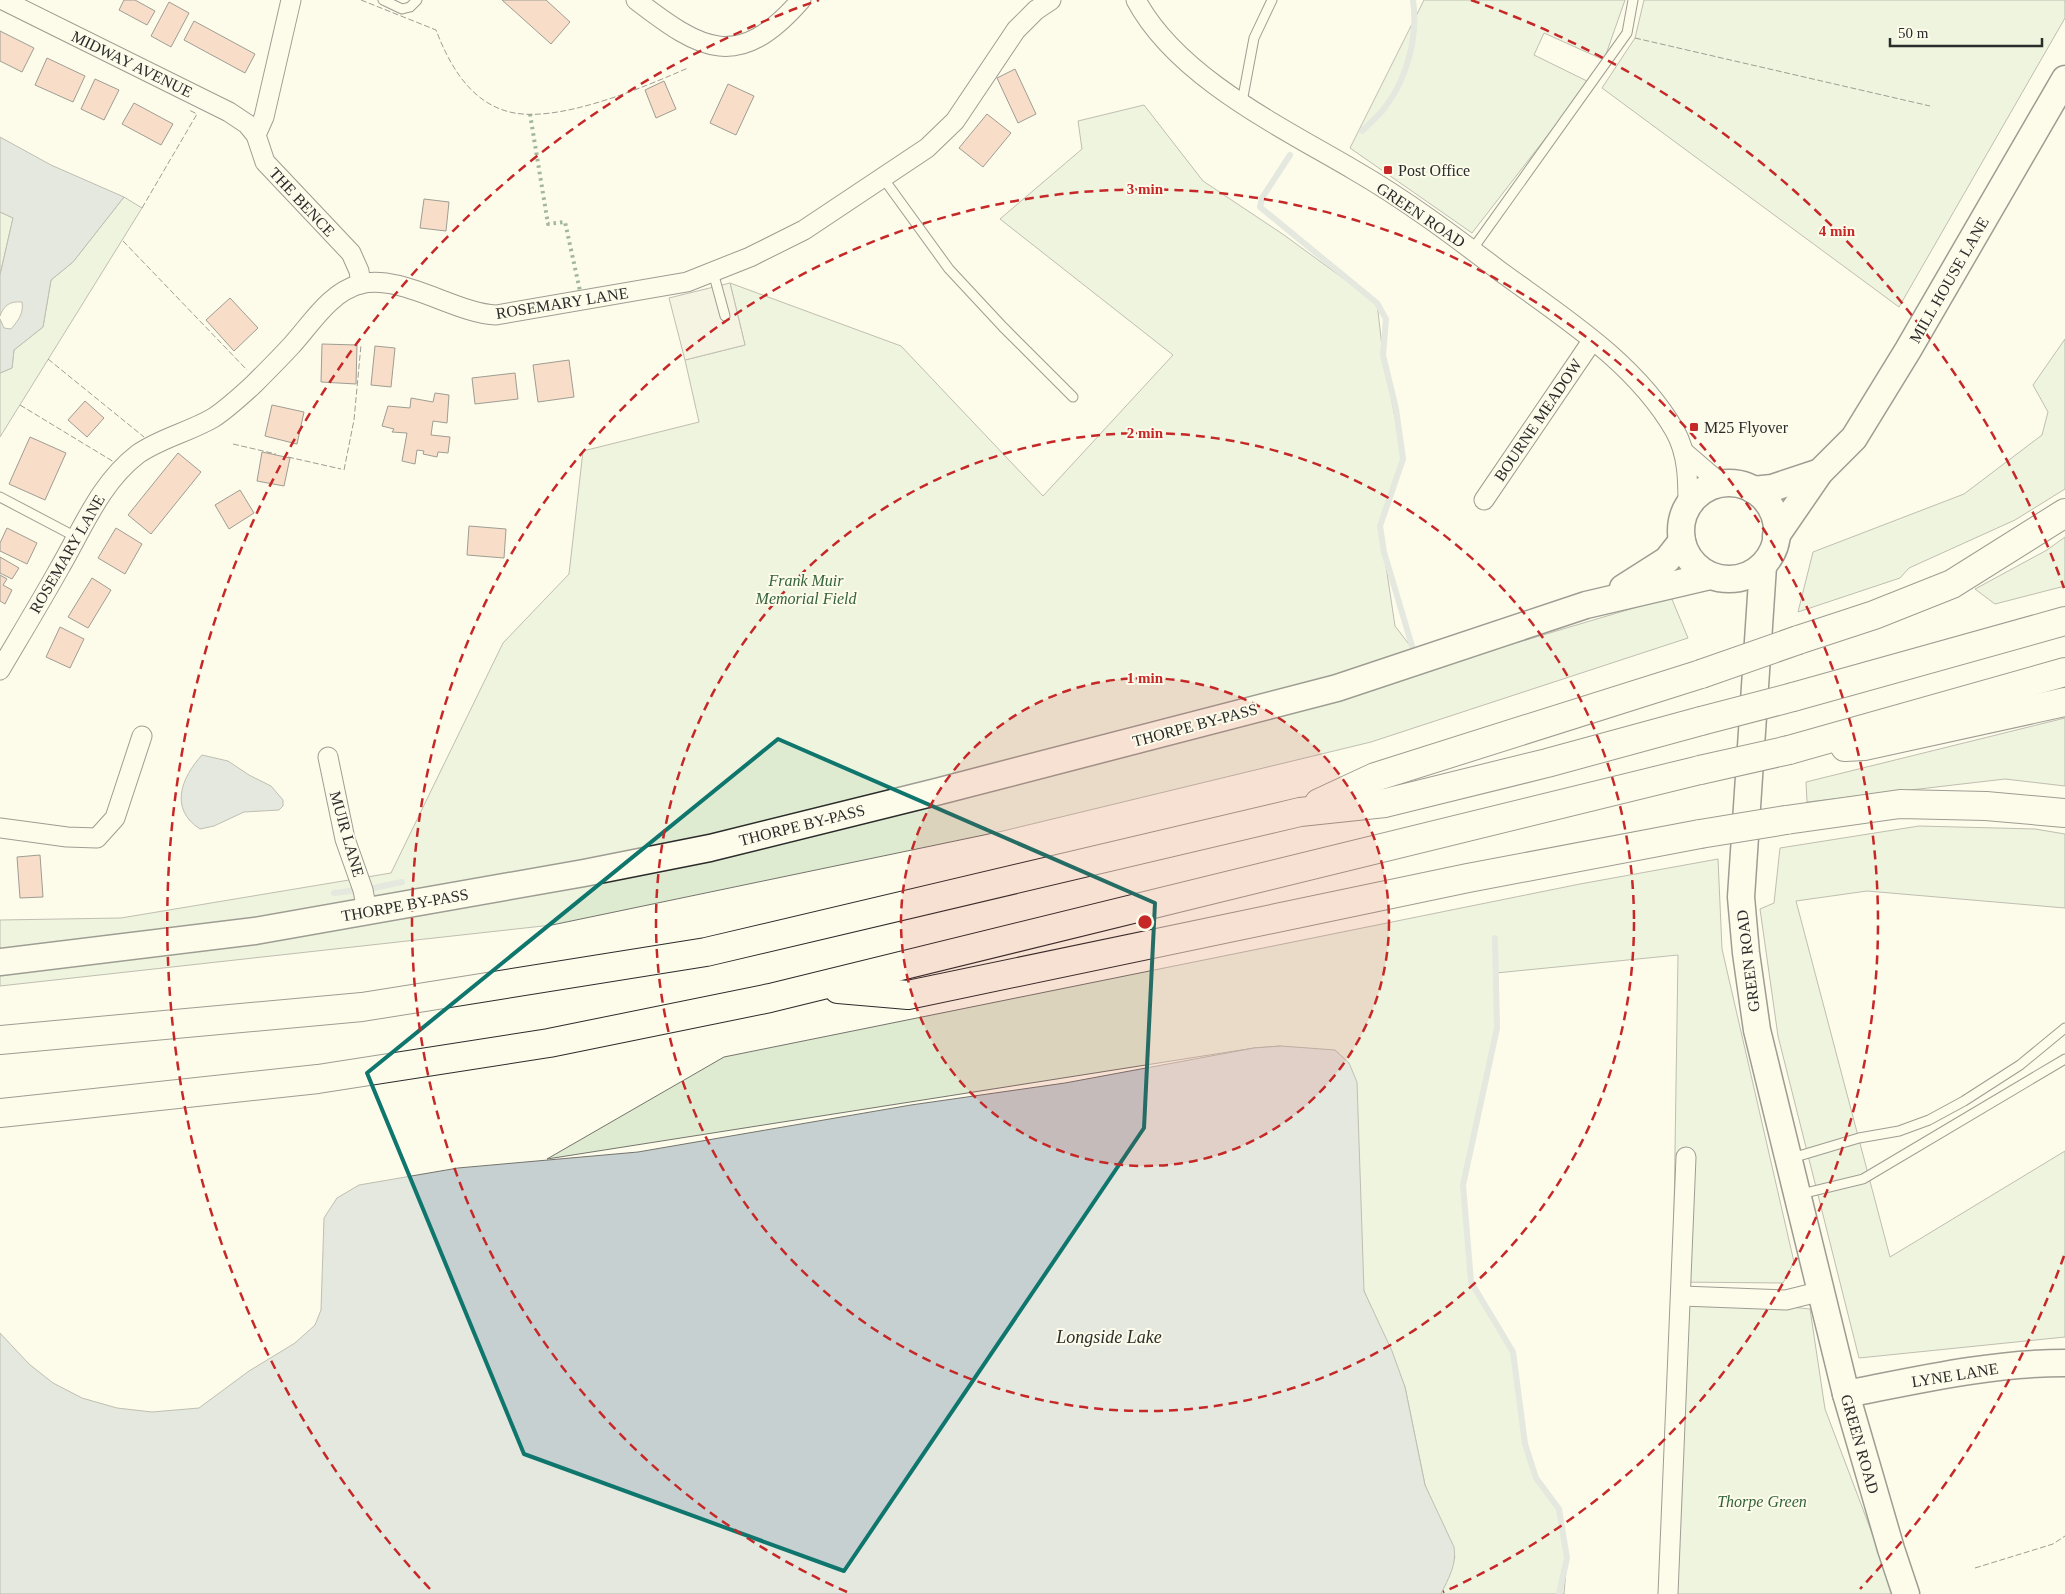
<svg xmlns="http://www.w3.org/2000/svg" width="2065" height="1594" font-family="'Times New Roman',serif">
<rect width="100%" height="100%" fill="#fdfbea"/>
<g fill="#deebd1" stroke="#74746e">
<polygon points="1424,0 1625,0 1604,60 1544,33 1534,55 1589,82 1472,233 1350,148"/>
<polygon points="1644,0 2065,0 2065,18 1899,307 1602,88 1635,38"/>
<polygon points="1144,105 1203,181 1284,235 1377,303 1383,355 1403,459 1380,526 1395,626 1428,669 1671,597 1688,638 1371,742 1003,831 552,925 0,986 0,920 121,918 391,873 503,643 569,574 583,451 699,422 685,360 745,345 730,283 901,346 1043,496 1173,355 1000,219 1082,149 1078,121"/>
<polygon points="124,197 142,208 0,437 0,373 12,368 14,350 43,327 51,280 73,262"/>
<polygon points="0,212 13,218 0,275"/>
<polygon points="2065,339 2065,489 2015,520 1909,568 1900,578 1798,612 1813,552 1964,494 2042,435 2048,412 2033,385"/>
<polygon points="2065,537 2065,586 1995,604 1975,589 2047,550"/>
<polygon points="2065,718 2065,786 2005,779 1807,802 1806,782"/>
<polygon points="1919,826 2035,829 2065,834 2065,908 1867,891 1796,901 1890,1257 2065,1151 2065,1337 1859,1358 1778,1036 1760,909 1774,903 1780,848"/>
<polygon points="1718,859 1722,949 1794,1262 1783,1283 1673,1282 1678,955 1496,973 1497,1028 1463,1185 1470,1282 1513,1352 1525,1444 1536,1478 1559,1509 1567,1558 1564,1594 1441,1594 1455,1557 1425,1485 1405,1387 1364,1291 1281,1046 1254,1048 547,1159 724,1057 1580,884"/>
<polygon points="1682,1296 1810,1309 1825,1409 1895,1594 1664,1594"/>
</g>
<polygon fill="#eceadb" stroke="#74746e" points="730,283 745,345 685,360 669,298"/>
<g fill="#c7d0d0" stroke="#74746e">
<path d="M 0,137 L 51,165 L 124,197 L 73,262 L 51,280 L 43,327 L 14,350 L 12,368 L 0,373 L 0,319 L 4,328 L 11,329 C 18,321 24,313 22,302 C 10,301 4,305 0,316 L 0,275 L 13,218 L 0,212 Z"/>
<path d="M 202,755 L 228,761 L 249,775 L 271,786 L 283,800 L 283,806 L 279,810 L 244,812 L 214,826 L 200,829 C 169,809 181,778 202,755 Z"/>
<path d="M 1281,1046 L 1335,1050 L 1349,1063 L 1357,1082 L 1364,1291 L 1392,1351 L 1405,1387 L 1425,1485 L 1454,1547 C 1457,1565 1448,1579 1441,1594 L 0,1594 L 0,1333 L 29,1364 L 53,1383 L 82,1398 L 117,1408 L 152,1412 L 199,1408 L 249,1371 L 295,1343 L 315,1325 L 321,1310 L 324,1218 L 337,1198 L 359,1185 L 458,1168 L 638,1152 L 911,1105 L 1065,1083 L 1254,1048 Z"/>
</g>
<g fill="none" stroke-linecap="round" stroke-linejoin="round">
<g stroke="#c7d0d0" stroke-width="6">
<path d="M 1362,131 C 1370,123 1380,115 1386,106 C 1408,77 1418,35 1413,0"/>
<polyline points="1290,155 1262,198 1260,207 1377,303 1386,319 1383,355 1396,409 1403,459 1380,526 1384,552 1412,646"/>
<polyline points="369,889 402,882"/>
<polyline points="334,893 358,890"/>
<polyline points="1495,938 1497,1028 1463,1185 1471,1282 1513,1352 1525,1444 1536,1478 1559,1509 1567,1558 1559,1594"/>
</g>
</g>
<g fill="#f2b8a0" stroke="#2b2b2b">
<polygon points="124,0 135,0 155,11 147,25 119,10"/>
<polygon points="502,0 546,0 570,22 551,44"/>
<polygon points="169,2 189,13 171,47 151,36"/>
<polygon points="194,21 255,54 245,73 184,40"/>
<polygon points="0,31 34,48 22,72 0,61"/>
<polygon points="47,58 85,76 73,102 35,85"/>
<polygon points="1015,69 1036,114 1018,123 997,78"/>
<polygon points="95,79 119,90 104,120 81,109"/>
<polygon points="664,81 676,109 656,118 645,90"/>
<polygon points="728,84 754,96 736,135 710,123"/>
<polygon points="134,103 173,124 161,145 122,124"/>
<polygon points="987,114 1011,133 983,167 959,148"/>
<polygon points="424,199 449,202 446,231 420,228"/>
<polygon points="230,298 258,328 234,351 206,320"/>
<polygon points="322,344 357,345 356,384 321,382"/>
<polygon points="375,346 395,348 391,387 371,385"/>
<polygon points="569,360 574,397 538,402 533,365"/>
<polygon points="515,373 518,399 475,404 472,378"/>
<polygon points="435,393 449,395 447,423 433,421 431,435 450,437 448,453 438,452 437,457 423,454 424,451 417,450 415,464 402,461 407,433 392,432 394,429 382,426 388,406 410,408 411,398 433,402"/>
<polygon points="85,401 104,418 87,437 68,420"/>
<polygon points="272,405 304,412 297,444 265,436"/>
<polygon points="30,437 66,453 45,500 9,484"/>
<polygon points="262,452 290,458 284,486 257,481"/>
<polygon points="178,453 201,472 151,534 128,515"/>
<polygon points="240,490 254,513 229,529 215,505"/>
<polygon points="469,526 506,529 504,558 467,555"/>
<polygon points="7,528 37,543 27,564 0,551 0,543"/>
<polygon points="116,528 142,544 125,574 98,558"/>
<polygon points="0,557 19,568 12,579 0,573"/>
<polygon points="0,575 7,579 3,585 12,590 5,604 0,601"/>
<polygon points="92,578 111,590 88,628 68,617"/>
<polygon points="60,627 84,639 70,668 46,657"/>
<polygon points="40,855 43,897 20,898 17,857"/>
</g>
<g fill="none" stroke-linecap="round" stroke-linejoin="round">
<defs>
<g id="lane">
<polyline points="383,0 402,9 410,7 417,0"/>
<polyline points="1242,102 1254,38 1272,0"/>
<polyline points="883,178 949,269 1003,327 1073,397"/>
<polyline points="1472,250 1627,33 1633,0"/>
<polyline points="713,272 725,316"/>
<polyline points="0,497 76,537"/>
<polyline points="1792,1158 1859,1138 1899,1131 1929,1120 1964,1101 2020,1065 2065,1028"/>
<polyline points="1801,1194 1863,1179 2065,1059"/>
</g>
<g id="street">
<polyline points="3,0 229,112 247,124 256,135"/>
<polyline points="291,0 264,117 256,135 265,162 351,253 359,271 361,284"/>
<path d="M 636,0 C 702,51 738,72 801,0"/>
<path d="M 1136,0 C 1177,77 1281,127 1354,170 C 1406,200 1454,236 1501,272 C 1563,317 1636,363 1675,431 C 1688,454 1688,481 1688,506"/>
<polyline points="1685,453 1721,484"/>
<polyline points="1484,500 1592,341"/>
<path d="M 0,670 C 20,636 40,603 59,569 C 83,528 100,483 138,454 C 161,438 189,432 213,418 C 227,409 242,395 254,384 C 266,372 279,359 291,346 C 312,323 329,293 360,284 C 400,273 457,314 496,315 L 687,282 L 750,257 L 804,230 L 927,148 L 955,121 L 1016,30 L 1036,10 L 1051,0"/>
<polyline points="328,757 345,839 363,890 367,911"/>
<polyline points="0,828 67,837 97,838 115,818 142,736"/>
<polyline points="1682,1296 1786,1300 1822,1291"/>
<polyline points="1668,1594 1686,1157"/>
</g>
<g id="secondary">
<circle cx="1729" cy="531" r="48"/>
<polyline points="1753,490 1772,488 1820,472"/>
<polyline points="1776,536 1820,472 1854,438 1908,350 2065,79"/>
<polyline points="1763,566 1741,897 1746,953 1757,1030 1846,1394 1891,1549 1906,1594"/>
<polyline points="1623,588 1667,560 1682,541"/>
<polyline points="0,962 255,931 584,873 710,848 936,792 1337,688 1586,605 1710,576"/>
<path d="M 1846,1394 C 1918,1380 1991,1363 2065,1363"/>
</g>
<g id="highway">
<polyline points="1798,640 1874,615 1952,584 2065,513"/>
<polyline points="1793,697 2065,621"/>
<polyline points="1845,747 1864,746 2065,702"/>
<polyline points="1789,750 2065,672"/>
<polyline points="1319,803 1375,777 1701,674"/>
<polyline points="1786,820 1900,804 1986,806 2065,813"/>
<polyline points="838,989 908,995 1468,878 1700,834"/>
<polyline points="0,1040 362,1007 706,952 1300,812 1385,803 1547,763 1701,721"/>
<polyline points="0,1113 318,1079 549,1043 770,998 1700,770"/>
</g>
</defs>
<use href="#lane" stroke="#2b2b2b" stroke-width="11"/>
<use href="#street" stroke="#2b2b2b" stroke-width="21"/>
<use href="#secondary" stroke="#2b2b2b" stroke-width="29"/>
<use href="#highway" stroke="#2b2b2b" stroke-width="30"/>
<use href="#lane" stroke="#fdfbea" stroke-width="9"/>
<use href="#street" stroke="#fdfbea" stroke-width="19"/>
<use href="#secondary" stroke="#fdfbea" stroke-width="26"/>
<use href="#highway" stroke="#fdfbea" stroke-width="28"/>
<defs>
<g id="highway-bridge">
<polyline points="1701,674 1798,640"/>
<polyline points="1701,721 1793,697"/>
<polyline points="1700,770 1789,750"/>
<polyline points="1700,834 1786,820"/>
</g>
</defs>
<use href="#highway-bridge" stroke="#2b2b2b" stroke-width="30" stroke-linecap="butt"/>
<use href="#highway-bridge" stroke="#fdfbea" stroke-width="28"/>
<polyline stroke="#34623c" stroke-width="4" stroke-dasharray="2.5 4" stroke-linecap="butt" points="530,114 548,224 565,222 580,291"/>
<g stroke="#2b2b2b" stroke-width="1" stroke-dasharray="6 2.5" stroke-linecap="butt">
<path d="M 361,0 L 436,30 C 449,64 469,100 506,111 C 554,126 644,87 688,68"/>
<polyline points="1635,38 1930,106"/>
<polyline points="142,208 197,114 189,110"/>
<polyline points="123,241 247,370"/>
<polyline points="48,359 144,437"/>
<polyline points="20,405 114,462"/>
<polyline points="233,444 276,454"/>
<polyline points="288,457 341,469"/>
<polyline points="344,470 354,420 361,345"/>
<polyline points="1975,1568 2053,1544 2065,1536"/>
</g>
</g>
<path d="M0 0H2065V1594H0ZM 778,739 L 1155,903 L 1144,1128 L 844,1571 L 524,1454 L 367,1073 Z" fill="#fdfbea" fill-opacity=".55" fill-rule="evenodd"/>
<path fill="none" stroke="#0f766e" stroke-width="4" stroke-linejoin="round" d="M 778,739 L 1155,903 L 1144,1128 L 844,1571 L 524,1454 L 367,1073 Z"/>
<circle cx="1145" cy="922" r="244" fill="#c62828" fill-opacity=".12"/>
<g fill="none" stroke="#c62828" stroke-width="2.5" stroke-dasharray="9 6">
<circle cx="1145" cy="922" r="244"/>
<circle cx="1145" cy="922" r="489"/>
<path d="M847 1592A733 733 0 1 1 1443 1592"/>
<path d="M2064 1256A978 978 0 0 1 1860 1589M430 1589A978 978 0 0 1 819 0M1471 0A978 978 0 0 1 2064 588"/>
</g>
<g fill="#c62828" stroke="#fdfbea" stroke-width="2">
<rect x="1383" y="165" width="10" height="10" rx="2.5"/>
<rect x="1689" y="422" width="10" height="10" rx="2.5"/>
</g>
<g text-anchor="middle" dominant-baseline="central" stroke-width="4" stroke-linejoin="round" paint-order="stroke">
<g font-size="16" fill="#2b2b2b" stroke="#fdfbea">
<text transform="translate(132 64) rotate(26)">MIDWAY AVENUE</text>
<text transform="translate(302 202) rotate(47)">THE BENCE</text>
<text transform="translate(1421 215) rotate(34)">GREEN ROAD</text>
<text transform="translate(1949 280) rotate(-60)">MILL HOUSE LANE</text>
<text transform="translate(562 303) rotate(-9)">ROSEMARY LANE</text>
<text transform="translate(1538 420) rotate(-56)">BOURNE MEADOW</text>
<text transform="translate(67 554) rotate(-60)">ROSEMARY LANE</text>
<text transform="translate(1195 725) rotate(-15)">THORPE BY-PASS</text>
<text transform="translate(802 825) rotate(-14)">THORPE BY-PASS</text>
<text transform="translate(347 834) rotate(74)">MUIR LANE</text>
<text transform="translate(405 905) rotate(-10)">THORPE BY-PASS</text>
<text transform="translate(1748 961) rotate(-97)">GREEN ROAD</text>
<text transform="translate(1955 1375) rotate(-9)">LYNE LANE</text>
<text transform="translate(1860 1444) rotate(74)">GREEN ROAD</text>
</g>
<g font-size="16" fill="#2b2b2b" stroke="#fdfbea" text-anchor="start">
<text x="1398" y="170">Post Office</text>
<text x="1704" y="427">M25 Flyover</text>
</g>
<g font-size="16" font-style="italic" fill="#34623c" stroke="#fdfbea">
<text x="806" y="580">Frank Muir<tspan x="806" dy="18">Memorial Field</tspan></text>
<text x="1762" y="1501">Thorpe Green</text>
</g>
<g font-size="18" font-style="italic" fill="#2b2b2b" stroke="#fdfbea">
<text x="1109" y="1337">Longside Lake</text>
</g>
</g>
<circle cx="1145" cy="922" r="8" fill="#c62828" stroke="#fdfbea" stroke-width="2.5"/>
<g font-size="15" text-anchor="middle" font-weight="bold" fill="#c62828" stroke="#fdfbea" stroke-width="4" stroke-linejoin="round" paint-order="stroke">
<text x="1145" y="194">3 min</text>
<text x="1837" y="236">4 min</text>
<text x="1145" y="438">2 min</text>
<text x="1145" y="683">1 min</text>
</g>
<path d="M1890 38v8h152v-8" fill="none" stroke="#2b2b2b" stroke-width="2.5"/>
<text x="1898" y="38" font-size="15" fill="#2b2b2b" stroke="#fdfbea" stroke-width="4" paint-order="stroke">50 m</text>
</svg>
